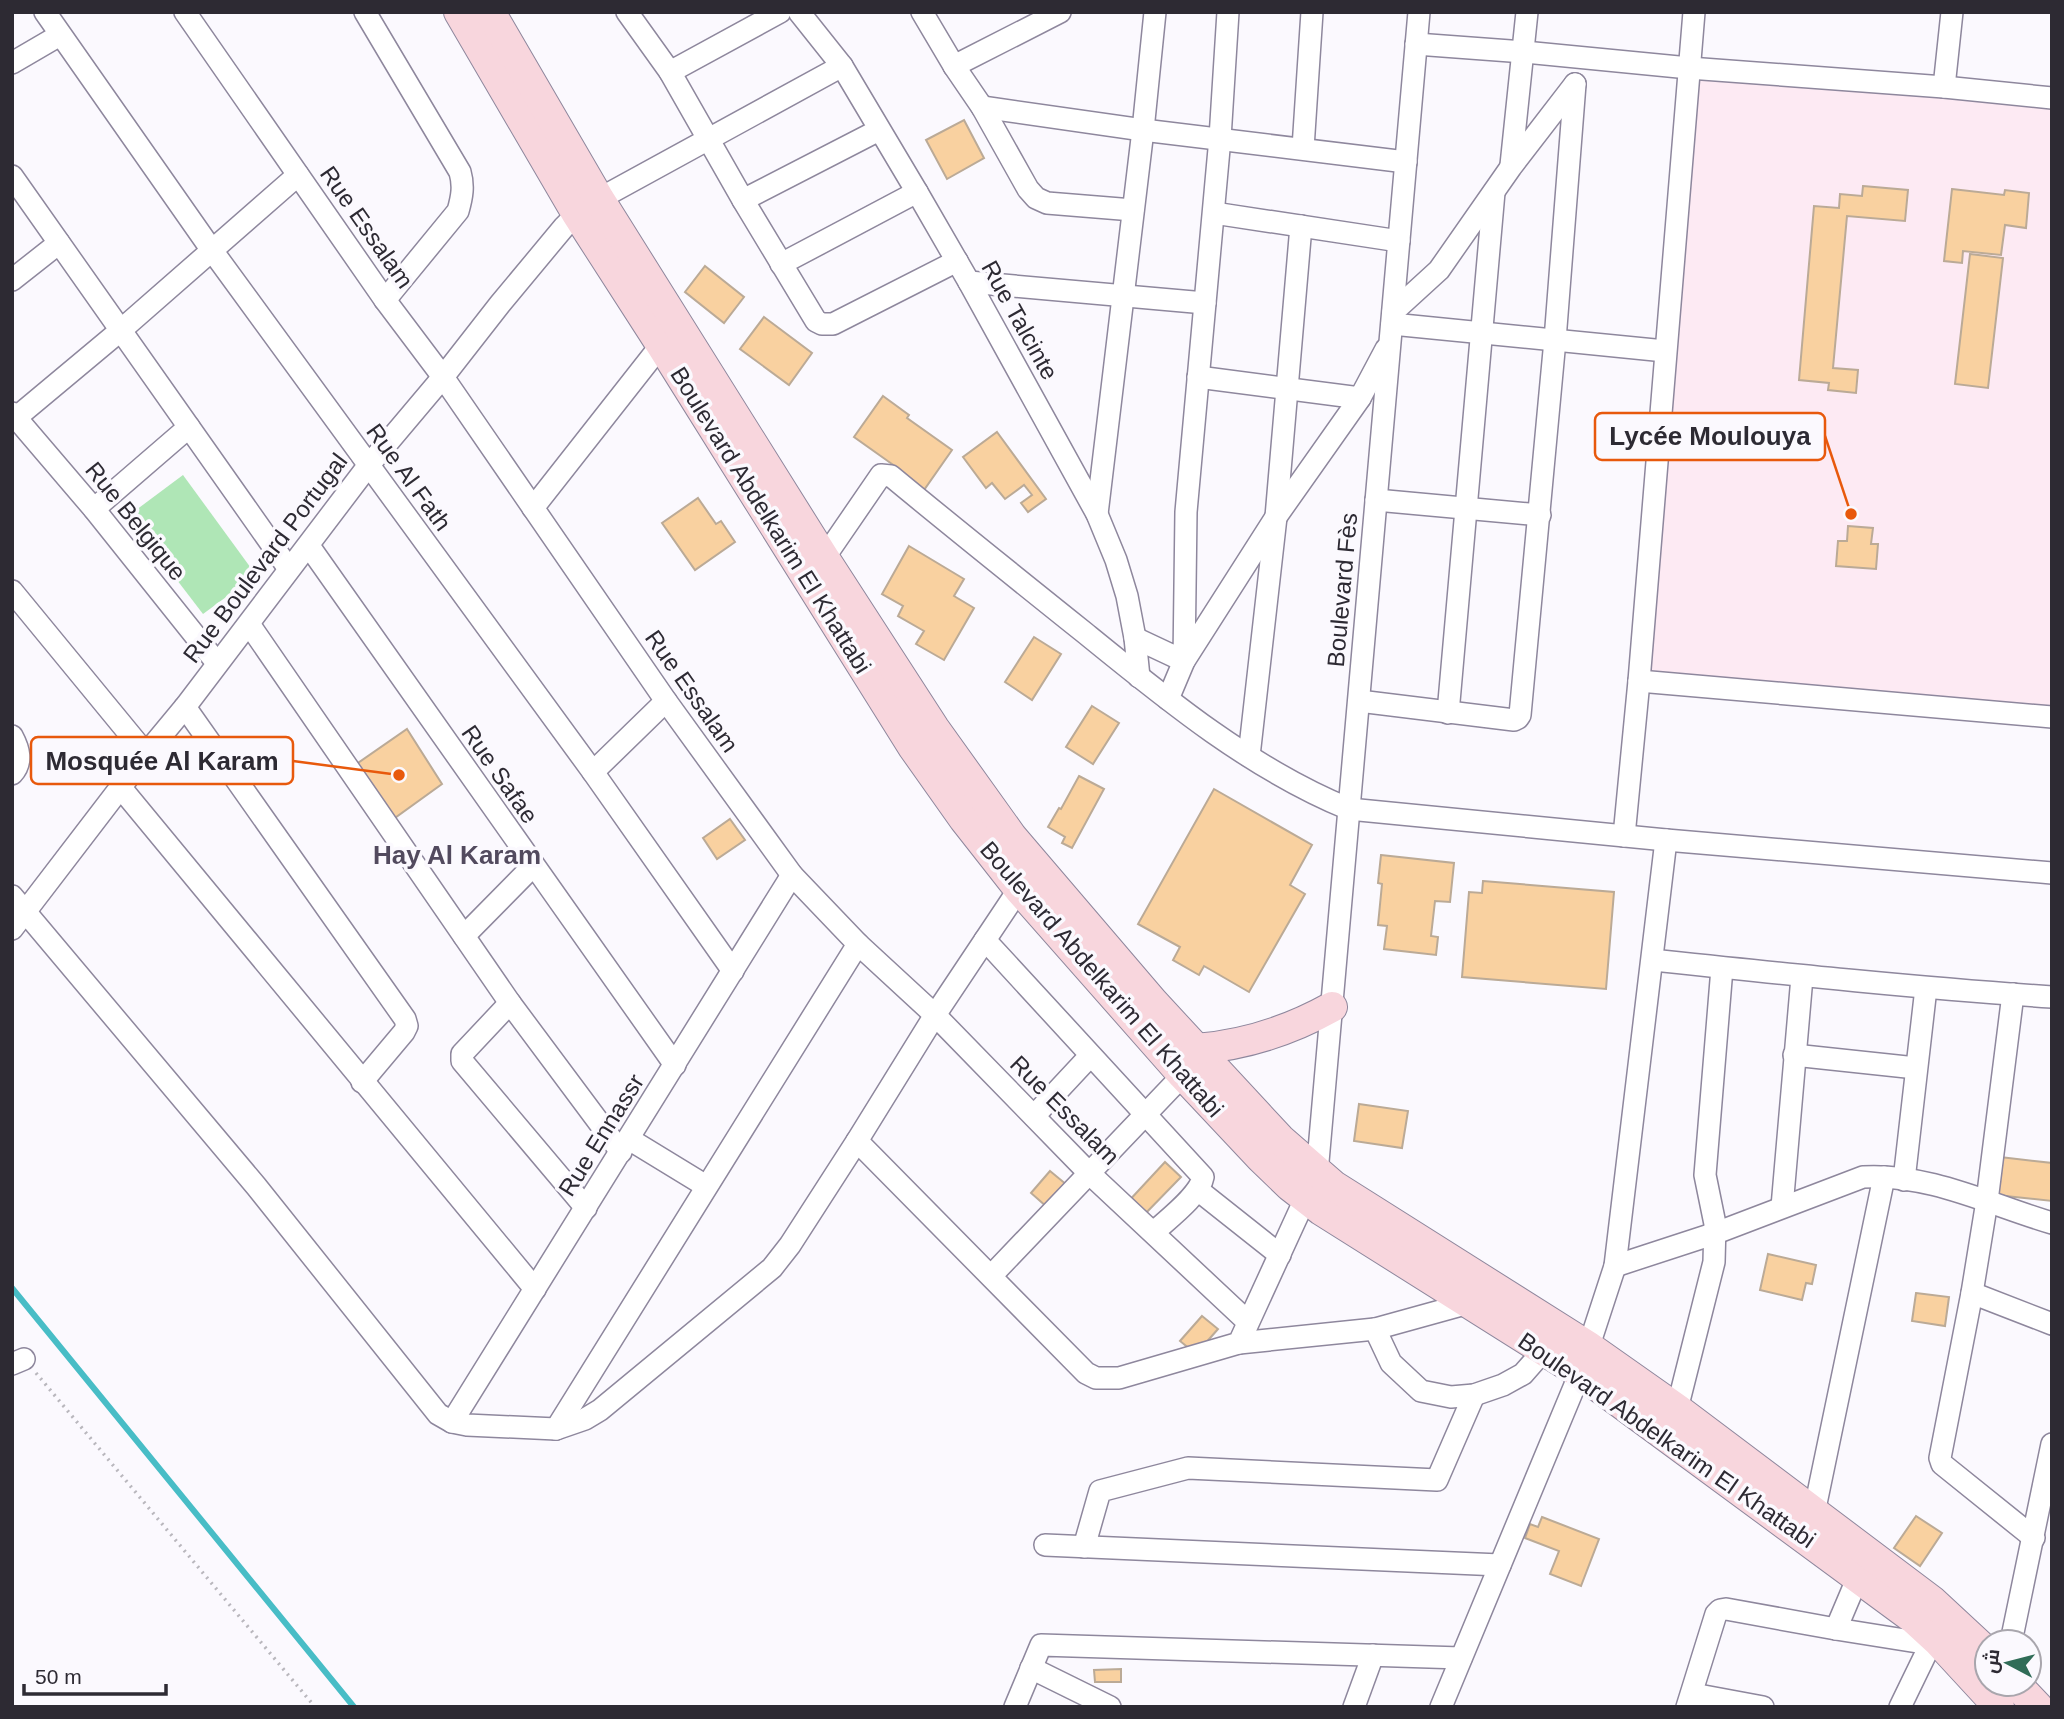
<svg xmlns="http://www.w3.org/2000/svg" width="2064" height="1719" font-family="Helvetica,Cairo,sans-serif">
<rect width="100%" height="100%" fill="#fbf9fe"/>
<polygon fill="#fdeaf3" points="1690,66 2052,98 2052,711 1636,676"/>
<polygon fill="#afe6b6" points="183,475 256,575 203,614 128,516"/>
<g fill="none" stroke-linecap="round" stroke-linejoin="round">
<polyline stroke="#48bdc6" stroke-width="6" points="12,1288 354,1707"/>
</g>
<g fill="#f9d1a0" stroke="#bbaa96" stroke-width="2">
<polygon points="964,120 984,158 947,179 926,140"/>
<polygon points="1863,186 1908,190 1905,221 1847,216 1833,368 1858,370 1856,393 1828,390 1829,383 1799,380 1814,206 1839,208 1840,194 1862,196"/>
<polygon points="1952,189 2004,195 2005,190 2029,193 2026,228 2005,225 2001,255 1963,251 1962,263 1944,261"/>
<polygon points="1970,254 2003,258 1988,388 1955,384"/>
<polygon points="705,266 744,297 724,323 685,292"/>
<polygon points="764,317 812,353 789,385 740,349"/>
<polygon points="883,396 909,415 907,418 952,450 924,490 898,471 899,469 854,437"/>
<polygon points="997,432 1046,499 1028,512 1021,503 1032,495 1024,485 1005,499 992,483 986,488 963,457"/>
<polygon points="698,498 716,524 721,521 735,542 695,570 662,523"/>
<polygon points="1848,526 1873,528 1871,544 1878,544 1876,569 1836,566 1838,541 1847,541"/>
<polygon points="909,546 964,579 954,596 974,608 944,660 916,644 924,631 898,616 903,606 882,594"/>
<polygon points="1034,637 1061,654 1032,700 1005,682"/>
<polygon points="1092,706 1119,723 1093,764 1066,747"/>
<polygon points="407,729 442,784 392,820 355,765"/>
<polygon points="1079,776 1104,789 1072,848 1062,843 1065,837 1048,827 1059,808 1061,809"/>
<polygon points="1214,789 1312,845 1290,885 1305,894 1249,992 1204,966 1199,975 1173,960 1180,947 1138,924"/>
<polygon points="730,819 745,840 717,859 703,838"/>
<polygon points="1381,855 1454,863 1450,902 1435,901 1431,936 1438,937 1436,955 1384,949 1387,926 1378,925 1382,884 1378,883"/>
<polygon points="1483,881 1614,892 1606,989 1462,977 1469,892 1482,893"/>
<polygon points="1359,1104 1408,1111 1402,1148 1354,1141"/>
<polygon points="2000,1157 2052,1163 2052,1201 1996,1195"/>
<polygon points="1165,1162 1181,1177 1141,1218 1126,1204"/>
<polygon points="1050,1171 1067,1185 1047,1207 1031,1193"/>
<polygon points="1768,1254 1816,1265 1812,1284 1806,1283 1802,1300 1760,1290"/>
<polygon points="1916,1293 1949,1297 1945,1326 1912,1321"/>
<polygon points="1202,1316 1218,1329 1196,1354 1180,1341"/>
<polygon points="1916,1516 1942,1533 1920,1566 1894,1548"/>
<polygon points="1542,1517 1599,1539 1581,1586 1550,1574 1559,1551 1525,1538 1530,1524 1538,1527"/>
<polygon points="1121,1669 1121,1682 1095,1682 1094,1670"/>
</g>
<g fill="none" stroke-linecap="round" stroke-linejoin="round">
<defs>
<g id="street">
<polyline points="45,12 211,249 593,772 733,971"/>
<polyline points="185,12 385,300 443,377 666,701 792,875 858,944 935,1015 1089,1173 1248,1322"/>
<path d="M 365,12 L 460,172 C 464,186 462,197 458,211 L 385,300"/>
<polyline points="627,12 670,72 743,200 816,321 822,324 833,324 957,261"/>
<polyline points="799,12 842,66 917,192 969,282 1097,514 1116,560 1127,596 1135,638 1139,677"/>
<polyline points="922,12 954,66 982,107 1028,189 1036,198 1047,203 1133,210"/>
<polyline points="1416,44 1524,52 1689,68 1944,87 2052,98"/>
<polyline points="12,63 60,35"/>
<polyline points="954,66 1060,12"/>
<polyline points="670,72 780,12"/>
<polyline points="1944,87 1952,12"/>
<polyline points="982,107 1143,130 1406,162"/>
<polyline points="1303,148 1312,12"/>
<polyline points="1511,165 1527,12"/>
<polyline points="12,176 289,569"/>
<polyline points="743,200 879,130"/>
<polyline points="1214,213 1399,241"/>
<polyline points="781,264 917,192"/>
<polyline points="12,280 59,243"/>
<polyline points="969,282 1205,303"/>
<polyline points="1393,312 1439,270 1511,167 1575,84"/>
<polyline points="1392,324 1665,351"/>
<polyline points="1198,377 1360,398"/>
<polyline points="12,413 94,509 217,663"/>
<polyline points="12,421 121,330 298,175"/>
<polyline points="1376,500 1540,515"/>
<polyline points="533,508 654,354 671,340"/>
<polyline points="94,509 189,427"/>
<polyline points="1097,514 1143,130 1155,12"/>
<polyline points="309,546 675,1065"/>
<path d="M 816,564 L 824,558 L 881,475 L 891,476 C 955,529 1020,581 1085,633 C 1166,699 1251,769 1349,809 L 1666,840 L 2052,873"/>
<polyline points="12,591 146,754"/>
<polyline points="249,624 510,1003 621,1152"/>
<polyline points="1135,638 1184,661 1186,512 1220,138 1228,12"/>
<polyline points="1639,681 2052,717"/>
<polyline points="1168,699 1184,661 1276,517 1360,398 1386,349"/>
<polyline points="1359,701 1514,720 1518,718 1520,715 1555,340 1575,84"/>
<polyline points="185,707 405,1019 407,1026 404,1032 362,1082"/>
<polyline points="1448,713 1494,192"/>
<path d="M 12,736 C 19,749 23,762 12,774"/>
<polyline points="1249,756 1276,517 1301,226"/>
<polyline points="593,772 666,701"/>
<polyline points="121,788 535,1289"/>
<polyline points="1624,836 1639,681 1694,12"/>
<polyline points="12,896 256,1186 438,1414 452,1422 467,1425 556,1429 585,1419 600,1410 772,1268 790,1245 857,1141 935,1015 1019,889"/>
<polyline points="12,929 146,754 185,707 368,466 443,377 500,304 564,227 577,214 599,199 842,66"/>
<polyline points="464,936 533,866"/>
<path d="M 985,940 L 1203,1177 C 1200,1195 1168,1219 1154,1232"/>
<path d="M 1653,960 C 1786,974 1918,988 2052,997"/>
<polyline points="2013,994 1987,1201 1972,1293 1940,1458 1942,1464 2034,1538"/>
<polyline points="510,1003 462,1054 462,1061 586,1208"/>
<polyline points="1794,1055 1916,1068"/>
<polyline points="1034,1116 1090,1056"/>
<polyline points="629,1139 706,1186"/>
<polyline points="857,1141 1086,1373 1096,1378 1119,1378 1239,1343 1317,1173 1419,12"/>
<polyline points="1904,1180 1926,988"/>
<polyline points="1198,1190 1280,1255"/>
<polyline points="1782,1207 1802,977"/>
<path d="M 1615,1266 L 1716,1233 L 1863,1177 C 1928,1173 1991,1205 2052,1223"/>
<polyline points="991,1276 1183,1075"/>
<polyline points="1972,1293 2052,1324"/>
<polyline points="1375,1329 1391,1363 1421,1391 1451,1397 1474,1395 1503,1385 1523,1374 1544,1350"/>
<polyline points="1239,1343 1375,1329 1469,1303"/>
<polyline points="12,1364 24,1359"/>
<polyline points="1677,1409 1714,1262 1715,1224 1705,1175 1722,968"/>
<polyline points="452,1422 792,875"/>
<polyline points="556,1429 858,944"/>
<polyline points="1814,1513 1884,1177"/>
<polyline points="1045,1545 1500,1565"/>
<polyline points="1084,1547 1100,1491 1188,1468 1437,1480 1474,1395"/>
<polyline points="1836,1629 1858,1577"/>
<polyline points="2011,1642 2052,1444"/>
<polyline points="1031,1668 1110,1707"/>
<polyline points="1693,1694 1763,1707"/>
<polyline points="1015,1707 1041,1645 1461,1658"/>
<polyline points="1354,1707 1373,1655"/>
<polyline points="1441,1707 1580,1373 1615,1266 1666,840"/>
<polyline points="1687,1707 1716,1614 1720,1610 1726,1609 1836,1629 1930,1644"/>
<polyline points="1900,1707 1934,1637"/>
</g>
<g id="secondary">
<polyline points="459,12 577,214 662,346 913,747 964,819 1019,889 1183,1075 1261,1158 1290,1186 1321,1210 1580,1373 1914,1619 1939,1642 1999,1707"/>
<polyline points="490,12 599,199 824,558 934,728 1012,837 1153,1002 1280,1139 1334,1186 1589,1347 1677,1409 1932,1601 1987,1652"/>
<path d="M 1196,1049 C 1246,1045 1289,1031 1332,1007"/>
<polyline points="2016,1684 2038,1707"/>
</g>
</defs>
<use href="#street" stroke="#8e879d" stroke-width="24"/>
<use href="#secondary" stroke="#8e879d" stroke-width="32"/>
<polyline stroke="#b9b7bd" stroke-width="3.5" stroke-dasharray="2 5" stroke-linecap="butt" points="36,1373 315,1707"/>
<use href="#street" stroke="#fff" stroke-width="21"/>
<use href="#secondary" stroke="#f8d6dd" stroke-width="30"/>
</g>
<g text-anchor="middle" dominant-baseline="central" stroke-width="7" stroke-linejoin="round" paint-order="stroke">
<g font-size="24" fill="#2d2a33" stroke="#fbf9fe">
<text transform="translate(367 227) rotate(55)">Rue Essalam</text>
<text transform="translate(1020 320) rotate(61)">Rue Talcinte</text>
<text transform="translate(409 477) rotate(54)">Rue Al Fath</text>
<text transform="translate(771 520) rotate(58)">Boulevard Abdelkarim El Khattabi</text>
<text transform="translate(136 521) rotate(51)">Rue Belgique</text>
<text transform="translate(265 558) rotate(-53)">Rue Boulevard Portugal</text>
<text transform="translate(1342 590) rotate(-85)">Boulevard Fès</text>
<text transform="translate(692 691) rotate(55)">Rue Essalam</text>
<text transform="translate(500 774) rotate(55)">Rue Safae</text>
<text transform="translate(1102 979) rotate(49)">Boulevard Abdelkarim El Khattabi</text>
<text transform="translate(1065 1110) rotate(45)">Rue Essalam</text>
<text transform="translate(601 1135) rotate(-58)">Rue Ennassr</text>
<text transform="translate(1667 1440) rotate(35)">Boulevard Abdelkarim El Khattabi</text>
</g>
<g font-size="26" font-weight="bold" fill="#524a5e" stroke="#fbf9fe">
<text x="457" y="855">Hay Al Karam</text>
</g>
</g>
<path fill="none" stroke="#e8590c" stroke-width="2.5" d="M1851 514L1825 436M399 775L293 761"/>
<g fill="#e8590c" stroke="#fbf9fe" stroke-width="2.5">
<circle cx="1851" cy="514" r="7"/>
<circle cx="399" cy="775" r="7"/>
</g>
<g fill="#fbf9fe" stroke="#e8590c" stroke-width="2.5">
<rect x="1595" y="413" width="230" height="47" rx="7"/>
<rect x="31" y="737" width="262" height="47" rx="7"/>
</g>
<g font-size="26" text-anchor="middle" font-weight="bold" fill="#2d2a33">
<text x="1710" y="445">Lycée Moulouya</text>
<text x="162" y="770">Mosquée Al Karam</text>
</g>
<rect width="2064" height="1719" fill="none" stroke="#2d2a33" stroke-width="28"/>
<g transform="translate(2008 1663) rotate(277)"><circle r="33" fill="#fbf9fe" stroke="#a9a6ad" stroke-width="2"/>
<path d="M0-5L12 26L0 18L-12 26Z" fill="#306c57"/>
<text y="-10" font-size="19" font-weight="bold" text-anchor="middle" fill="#2d2a33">ش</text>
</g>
<path d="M24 1684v10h142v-10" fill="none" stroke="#2d2a33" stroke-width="3.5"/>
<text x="35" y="1684" font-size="21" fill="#2d2a33" stroke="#fbf9fe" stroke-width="5" paint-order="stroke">50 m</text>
</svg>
